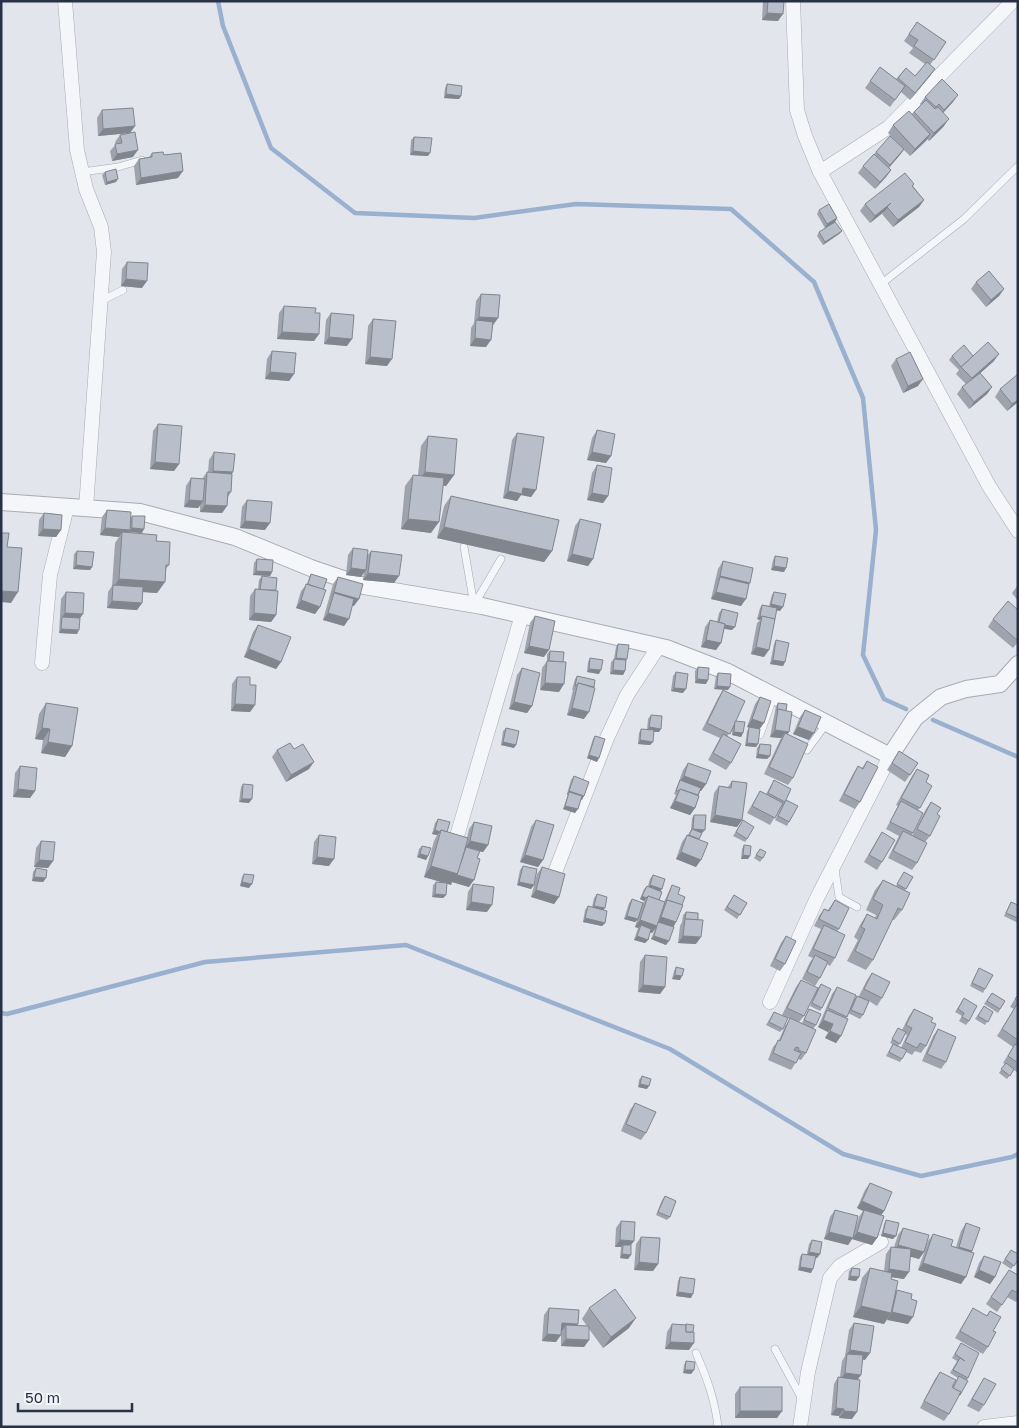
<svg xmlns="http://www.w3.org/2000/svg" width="1019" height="1428" font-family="'Golos Text',sans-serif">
<rect width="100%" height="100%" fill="#e2e5ec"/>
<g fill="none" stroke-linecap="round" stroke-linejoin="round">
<g stroke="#99b0cf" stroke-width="4.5">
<polyline points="218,1 223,26 271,148 355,213 474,218 576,204 731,209 814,282 863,398 876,530 863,655 884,699 906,709"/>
<polyline points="933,720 1018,757"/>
<polyline points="1,1013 7,1014 205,962 406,945 670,1049 843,1154 921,1176 1012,1157 1018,1154"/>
</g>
<defs>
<g id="service">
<polyline points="82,172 118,167 142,160"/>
<polyline points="881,284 964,219 1018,166"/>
<polyline points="101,301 123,290"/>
<polyline points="464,547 474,605 501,559"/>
<polyline points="760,735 774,695"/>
<polyline points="807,750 827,723"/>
<polyline points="835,869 839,897 857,907"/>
<polyline points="775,1349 802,1399"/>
<path d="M 696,1353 C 707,1378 715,1400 718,1427"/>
</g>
<g id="minor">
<polyline points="65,1 77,150 86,189 101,227 104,252 86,508"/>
<polyline points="793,1 797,110 805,136 820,172 989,486 1018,531"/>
<polyline points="820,172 889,127 1013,1"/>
<polyline points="42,663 50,575 67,507"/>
<polyline points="457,836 522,615"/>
<polyline points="554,875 607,738 627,695 659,646"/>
<polyline points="770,1002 817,898 890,756"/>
<polyline points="800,1427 808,1372 830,1278 840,1266 881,1242"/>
<polyline points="984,1427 1018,1423"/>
</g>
<polyline id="tertiary" points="1,502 140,512 235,537 311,568 364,586 482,606 666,648 728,672 890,756 915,718 941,697 966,689 1000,684 1018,664"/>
</defs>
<use href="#service" stroke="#a6abb7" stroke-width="8"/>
<use href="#minor" stroke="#a6abb7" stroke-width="15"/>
<use href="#tertiary" stroke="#a6abb7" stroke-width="18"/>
<use href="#service" stroke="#f5f6f9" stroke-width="7"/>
<use href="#minor" stroke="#f5f6f9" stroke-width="14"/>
<use href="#tertiary" stroke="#f5f6f9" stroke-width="16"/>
</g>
<g fill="#9ea3ae" fill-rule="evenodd">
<polygon points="763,1 784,1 778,21 762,20"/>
<polygon points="917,22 946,42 930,65 935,69 930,76 910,100 901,92 890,107 865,88 880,67 896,79 906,68 915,76 925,64 909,53 913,48 904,41"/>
<polygon points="447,84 461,96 459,99 444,98 445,88"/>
<polygon points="925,97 953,102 943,113 944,126 929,141 927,139 910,156 904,150 889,168 891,170 886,177 875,189 858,173 863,166 876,152 899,145 888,133 893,125 912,114 921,105 920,104"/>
<polygon points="102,110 135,126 130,133 98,136 97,118"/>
<polygon points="120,135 133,157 112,161 110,151 116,144 115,142"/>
<polygon points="414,137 428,156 410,155 411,140"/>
<polygon points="152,153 164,155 178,178 136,185 134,166 139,159 149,157"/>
<polygon points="105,172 116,182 105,185 102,175"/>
<polygon points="914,184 913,186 924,200 919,207 893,227 882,214 885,211 870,223 860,211 865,204"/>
<polygon points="819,210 837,218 835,222 825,228 817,214"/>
<polygon points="842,231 839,234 823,245 817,236 819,232"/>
<polygon points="127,262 142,288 121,286 122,269"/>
<polygon points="976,282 1004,289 999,296 986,307 971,289"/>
<polygon points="481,294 498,318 493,325 486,347 470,346 471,328 474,323 476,301"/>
<polygon points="284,306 315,313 319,334 314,341 277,339 279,313"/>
<polygon points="331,313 347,346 324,344 326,320"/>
<polygon points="373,319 387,366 365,364 368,326"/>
<polygon points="272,351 294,374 289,381 265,379 267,359"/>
<polygon points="952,356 973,356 994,361 980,373 992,387 987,394 969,409 957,394 962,387 966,384 956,374 959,370 949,360"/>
<polygon points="896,359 918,386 903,393 891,366"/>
<polygon points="1000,389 1018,402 1007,411 995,397"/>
<polygon points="158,424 179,464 174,471 150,469 153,431"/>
<polygon points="597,430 611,456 606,463 587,460 592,438"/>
<polygon points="517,433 536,490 531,497 521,495 517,501 503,498 512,440"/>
<polygon points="428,436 454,475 446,486 443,485 431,533 401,529 405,486 413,475 418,475 421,446"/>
<polygon points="214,452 232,474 231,492 228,497 227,506 222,513 200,512 200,506 198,508 184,507 186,486 191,478 202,479 207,472 208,472 209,460"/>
<polygon points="597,465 608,496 603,503 587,500 592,473"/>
<polygon points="451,496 552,551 544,562 437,538 444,506"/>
<polygon points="247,500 265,530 240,528 242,507"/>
<polygon points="107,510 131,518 132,516 142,533 129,532 129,531 128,533 156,541 169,565 166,569 165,582 157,593 143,592 142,603 137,610 107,608 108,592 112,586 115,543 119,537 100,535 102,517"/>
<polygon points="44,513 61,530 56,537 38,536 39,520"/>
<polygon points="580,519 593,559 588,566 567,561 575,526"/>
<polygon points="353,548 367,556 371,551 394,583 363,580 364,572 361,577 346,575 348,555"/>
<polygon points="77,551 92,567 90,570 73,569 74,554"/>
<polygon points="775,556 786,568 784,572 771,570 773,560"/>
<polygon points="257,559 272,572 270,576 253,575 254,563"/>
<polygon points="723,561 749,584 741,606 711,599 718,569"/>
<polygon points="311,574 323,590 320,607 315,614 296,608 301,591 307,584 309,578"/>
<polygon points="262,576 276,590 276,615 271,622 249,620 250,596 255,589 258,589 259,580"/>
<polygon points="338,577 354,606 352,606 344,626 323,620 333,584"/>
<polygon points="1018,585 1018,601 1012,593"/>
<polygon points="66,592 80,618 77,634 59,633 61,599"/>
<polygon points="774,592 780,611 776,610 764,657 751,654 757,623 760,620 757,619 760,608 762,605 769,606 772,595"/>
<polygon points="722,609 732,630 724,629 721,643 716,650 701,647 705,627 710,620 717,622 719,613"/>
<polygon points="1018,610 1018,642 1013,648 988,627 993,619"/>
<polygon points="535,616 544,657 524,653 530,623"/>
<polygon points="258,625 281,662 276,669 244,657 253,632"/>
<polygon points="776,640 785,662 783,666 770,664 774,644"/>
<polygon points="618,644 626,660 625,671 623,675 610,674 611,662 614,659 616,647"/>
<polygon points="550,651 559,692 540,690 542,668 547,661 547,654"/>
<polygon points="590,658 599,674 587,672 588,662"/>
<polygon points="698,667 706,684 695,683 695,671"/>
<polygon points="522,668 532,706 527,713 509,709 517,675"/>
<polygon points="676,672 683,693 671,691 673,676"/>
<polygon points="718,673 728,690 714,689 716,676"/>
<polygon points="577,676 584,719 567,715 573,690 572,690 575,679"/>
<polygon points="237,677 250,685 255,705 250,712 231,711 232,684"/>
<polygon points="723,690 735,721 743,733 741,737 732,735 732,728 727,737 731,763 726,770 708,760 720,738 702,730 718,698"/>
<polygon points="760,697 760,729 756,747 745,746 747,731 750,727 747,727 755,704"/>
<polygon points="46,703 72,746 65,757 41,753 43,740 35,739 39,714"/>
<polygon points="778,703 786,711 787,734 793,778 788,785 764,774 781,738 770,737 776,706"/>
<polygon points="805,710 809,740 793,734 800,717"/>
<polygon points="651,715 659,732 654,732 650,745 638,744 639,733 641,729 647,730 648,719"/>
<polygon points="506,728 514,748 501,745 503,731"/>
<polygon points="595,736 597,762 587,758 593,739"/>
<polygon points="760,744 770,756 767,759 756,758 757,748"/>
<polygon points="277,750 309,769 286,782 272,757"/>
<polygon points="899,751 918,763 905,782 887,770"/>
<polygon points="867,761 860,802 855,809 839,801 853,774 858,766 862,768"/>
<polygon points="688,763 706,784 701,791 700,791 695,808 690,815 670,808 676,795 674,794 678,784 683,770"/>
<polygon points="20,766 35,791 30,798 13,797 15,773"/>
<polygon points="917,769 926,782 920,808 918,810 913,833 911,836 912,836 926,809 931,802 937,814 930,836 925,842 917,863 912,870 888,858 899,836 886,829 898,806 896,805 912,776"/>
<polygon points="574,776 584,796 581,799 575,813 563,809 568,795 567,794 571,780"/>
<polygon points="774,780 785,801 789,822 787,826 775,820 783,804 770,825 747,813 756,798 760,791 766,794"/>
<polygon points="732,781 742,820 737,827 710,822 714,793 719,786 728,787"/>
<polygon points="243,784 249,803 239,802 241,787"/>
<polygon points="694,815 702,833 699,839 696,867 676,859 682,842 687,835 688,835 691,830 692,818"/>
<polygon points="438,819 447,832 467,838 469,829 474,822 488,845 483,852 479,851 469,887 452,882 451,885 447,883 446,895 443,898 432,897 433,885 436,882 442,882 424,877 434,841 437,835 432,834 435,823"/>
<polygon points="536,820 543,860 538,867 520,862 531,827"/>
<polygon points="743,820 747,839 745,842 733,836"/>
<polygon points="882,832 882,862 877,870 864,862 877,840"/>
<polygon points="319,835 329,866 312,864 314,842"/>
<polygon points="41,841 53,861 48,868 34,867 36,848"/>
<polygon points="744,845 748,859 741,859 742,849"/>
<polygon points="422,846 428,856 426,860 417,857 419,849"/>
<polygon points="760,849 763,858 760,862 754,858"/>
<polygon points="523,866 534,885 531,889 517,885 520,870"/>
<polygon points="542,867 559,897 554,904 531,897 537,874"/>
<polygon points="36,868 46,878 43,882 32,881 33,872"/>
<polygon points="904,872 913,877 905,890 902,910 894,920 892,920 873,960 866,970 847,961 858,940 854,937 860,925 867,914 875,918 876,915 866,910 875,890 883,880 896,886"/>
<polygon points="244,874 249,888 240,886 242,877"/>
<polygon points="653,875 662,889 660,891 659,900 664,902 670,889 672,885 678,894 673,927 666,945 651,939 655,929 652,933 650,932 648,940 645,943 634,940 638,928 635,927 637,920 635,922 624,919 629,903 632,899 643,903 644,901 640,899 644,889 647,886 648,886 650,879"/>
<polygon points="473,884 487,912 466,910 468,892"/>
<polygon points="597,894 603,910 605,923 602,926 583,922 585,910 588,906 592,907 594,898"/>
<polygon points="734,895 747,903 737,919 724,910"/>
<polygon points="835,900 839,929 837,931 835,958 830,966 827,964 820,978 815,986 802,979 810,962 813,958 808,956 821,929 814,926 819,916 824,909 828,910"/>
<polygon points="1011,902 1018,905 1018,923 1004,916"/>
<polygon points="686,912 696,944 678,943 680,926 682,922 683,915"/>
<polygon points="786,936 785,964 780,971 770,966 781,943"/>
<polygon points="645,955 665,987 660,994 638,992 640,962"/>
<polygon points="676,967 680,980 672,979 674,971"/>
<polygon points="979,968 985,989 983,993 970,986"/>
<polygon points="872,973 882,998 877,1006 869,1001 863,1015 860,1019 848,1013 846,1018 841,1036 836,1043 825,1038 828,1032 818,1027 832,994 837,987 855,999 857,996 859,996 867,980"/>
<polygon points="801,980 804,1016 799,1022 802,1023 809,1009 816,1025 813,1029 806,1053 801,1060 798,1059 791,1070 768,1060 773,1047 779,1040 785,1026 790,1019 782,1015 796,987"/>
<polygon points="821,984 822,1008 820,1011 810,1006 818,988"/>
<polygon points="992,993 1005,1001 998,1013 984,1004"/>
<polygon points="1018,994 1018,1073 1014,1070 1007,1079 999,1073 1005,1064 1003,1063 1013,1047 997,1036 1014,1009 1010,1007"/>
<polygon points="964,998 969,1021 966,1025 959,1021 962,1016 955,1012"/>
<polygon points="984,1006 993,1012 985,1025 975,1019"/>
<path d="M 914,1009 L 931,1022 L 926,1046 L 921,1053 L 915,1051 L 912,1055 L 906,1052 L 900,1062 L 886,1056 L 893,1044 L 890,1043 L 896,1032 L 898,1028 L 902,1030 L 909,1016 ZM 905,1034 L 907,1035 L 901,1048 L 898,1046 Z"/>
<polygon points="774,1012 783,1029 780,1032 766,1025"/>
<polygon points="938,1029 946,1062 941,1069 922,1061 933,1036"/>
<polygon points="642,1076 647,1089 638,1087 639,1080"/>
<polygon points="635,1103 646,1133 641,1140 621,1131 630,1110"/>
<polygon points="870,1183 884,1211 881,1215 877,1238 872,1245 852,1239 848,1245 824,1239 830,1217 835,1210 855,1229 859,1217 863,1211 857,1208 865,1190"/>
<polygon points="665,1196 670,1217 667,1220 656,1215 662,1200"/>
<polygon points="886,1220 893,1239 881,1236 884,1224"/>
<polygon points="621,1221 631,1245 628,1259 620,1258 621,1247 615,1247 616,1228"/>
<polygon points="966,1223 972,1252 961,1284 918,1270 928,1241 933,1234 951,1246 956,1247 961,1231"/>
<polygon points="903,1228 924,1252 919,1259 910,1256 904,1279 891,1277 891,1279 896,1291 911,1299 908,1324 887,1319 884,1324 853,1317 862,1278 870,1268 884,1271 886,1254 891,1247 894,1247 898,1235"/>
<polygon points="641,1237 658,1264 653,1271 634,1270 636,1244"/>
<polygon points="812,1240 820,1254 817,1258 815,1258 811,1273 798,1270 800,1257 802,1254 807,1254 809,1244"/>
<polygon points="1011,1250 1016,1253 1018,1251 1018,1260 1011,1269 1002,1263"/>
<polygon points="984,1256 995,1277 990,1284 974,1277 979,1263"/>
<polygon points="852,1268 859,1277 856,1281 848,1280 849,1271"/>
<polygon points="1018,1275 1018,1300 1016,1302 1007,1297 997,1312 986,1304 1004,1277"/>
<polygon points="680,1277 691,1298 676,1296 678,1281"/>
<polygon points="549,1308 577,1326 587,1326 582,1319 589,1308 629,1328 603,1348 589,1329 589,1340 584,1347 561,1346 561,1332 562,1331 561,1331 556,1342 542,1341 544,1315"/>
<polygon points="973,1308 986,1316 990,1311 993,1331 988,1347 983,1354 955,1338"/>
<polygon points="854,1323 865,1360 863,1359 858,1379 852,1419 839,1418 839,1416 831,1415 834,1384 838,1377 840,1377 842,1361 845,1356 849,1330"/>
<polygon points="672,1324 685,1325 686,1324 689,1350 665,1349 667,1332"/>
<polygon points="961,1343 968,1378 960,1395 957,1398 949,1414 944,1421 920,1408 935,1379 940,1372 952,1388 958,1378 950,1373 957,1361 952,1358"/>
<polygon points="686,1361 694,1370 691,1374 683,1373 684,1365"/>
<polygon points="984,1378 984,1405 979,1412 967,1406"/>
<polygon points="740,1387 782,1411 777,1418 735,1418 735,1394"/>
</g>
<g fill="#81858d">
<polygon points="767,13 783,14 778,21 762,20"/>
<polygon points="935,69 930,76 910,100 915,93"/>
<polygon points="446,94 461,96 459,99 444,98"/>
<polygon points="958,95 953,102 939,117 944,110"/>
<polygon points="949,119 944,126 929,141 934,133"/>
<polygon points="135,126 130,133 98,136 103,129"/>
<polygon points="930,134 926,141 910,156 915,149"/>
<polygon points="904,149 899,156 885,172 890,165"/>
<polygon points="138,150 133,157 112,161 117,154"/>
<polygon points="413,151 430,153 428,156 410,155"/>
<polygon points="891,170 886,177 875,189 880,182"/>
<polygon points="183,171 178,178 136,185 141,178"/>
<polygon points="118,179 116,182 105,185 107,182"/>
<polygon points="924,200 919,207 893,227 898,220"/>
<polygon points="891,203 885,211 870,223 875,216"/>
<polygon points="837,218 835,222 825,228 827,224"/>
<polygon points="842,231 839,234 823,245 825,242"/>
<polygon points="126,279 147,281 142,288 121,286"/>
<polygon points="1004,289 999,296 986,307 991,300"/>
<polygon points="479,317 498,318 493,325 476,324 476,321"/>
<polygon points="282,332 319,334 314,341 277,339"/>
<polygon points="329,337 352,339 347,346 324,344"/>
<polygon points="475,338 491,340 486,347 470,346"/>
<polygon points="999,354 994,361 967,385 972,378"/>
<polygon points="370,357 392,359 387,366 365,364"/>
<polygon points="270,372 294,374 289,381 265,379"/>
<polygon points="923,379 918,386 903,393 908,386"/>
<polygon points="992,387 987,394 969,409 974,402"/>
<polygon points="1018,400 1018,402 1007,411 1012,404"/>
<polygon points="592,452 611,456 606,463 587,460"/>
<polygon points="155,462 179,464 174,471 150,469"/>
<polygon points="213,471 233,472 229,479 208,478"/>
<polygon points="425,472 454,475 446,486 417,483"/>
<polygon points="523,488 536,490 531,497 521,495 517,501 503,498 508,491"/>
<polygon points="592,493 608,496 603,503 587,500"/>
<polygon points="189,500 203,501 198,508 184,507"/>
<polygon points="205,505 227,506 222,513 200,512"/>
<polygon points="408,519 439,522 431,533 401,529"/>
<polygon points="245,521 270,523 265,530 240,528"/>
<polygon points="444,527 552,551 544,562 437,538"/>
<polygon points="105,528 130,530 125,537 122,532 119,537 100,535"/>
<polygon points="132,528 144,529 142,533 129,532"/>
<polygon points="43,529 61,530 56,537 38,536"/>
<polygon points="572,554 593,559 588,566 567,561"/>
<polygon points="76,565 92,567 90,570 73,569"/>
<polygon points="774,566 786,568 784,572 771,570"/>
<polygon points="351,568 366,570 361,577 346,575"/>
<polygon points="256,571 272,572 270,576 253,575"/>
<polygon points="368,573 399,576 394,583 363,580"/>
<polygon points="720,576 750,583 745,590 720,577 715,584"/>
<polygon points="119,579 165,582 157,593 113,590 113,588"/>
<polygon points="1,591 18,592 11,603 1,602"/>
<polygon points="334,592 359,599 354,606 332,600 334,593 329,599"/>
<polygon points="716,592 746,599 741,606 711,599"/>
<polygon points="301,600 320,607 315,614 296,608"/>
<polygon points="112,601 142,603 137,610 107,608"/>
<polygon points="771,604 783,607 780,611 769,608"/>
<polygon points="65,613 83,614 78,621 62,617 60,620"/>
<polygon points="254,613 276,615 271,622 249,620"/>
<polygon points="328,613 349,619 344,626 323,620"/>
<polygon points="760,616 762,616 760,620 757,619"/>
<polygon points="719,624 735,627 732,630 716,627"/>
<polygon points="61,629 79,630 77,634 59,633"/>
<polygon points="706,640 721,643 716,650 701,647"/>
<polygon points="529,646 549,650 544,657 524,653"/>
<polygon points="756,647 769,650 764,657 751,654"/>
<polygon points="249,649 281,662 276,669 244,657"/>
<polygon points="616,658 627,659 624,663 614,661"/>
<polygon points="773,660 785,662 783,666 770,664"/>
<polygon points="589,669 601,670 599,674 587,672"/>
<polygon points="613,670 625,671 623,675 610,674"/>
<polygon points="697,679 708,680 706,684 695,683"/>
<polygon points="545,683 564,684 559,692 540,690"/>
<polygon points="717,686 730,687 728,690 714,689"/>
<polygon points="674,688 686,689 683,693 671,691"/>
<polygon points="514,702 532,706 527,713 509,709"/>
<polygon points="235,704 255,705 250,712 231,711"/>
<polygon points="572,708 589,712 584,719 567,715"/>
<polygon points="752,719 764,723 759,730 747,727"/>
<polygon points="649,727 661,729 659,732 647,731"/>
<polygon points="798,727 814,733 809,740 793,734"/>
<polygon points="42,728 50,729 43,740 35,739"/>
<polygon points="775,730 789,732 784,739 785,733 781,738 770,737"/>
<polygon points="734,732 743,733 741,737 732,735"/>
<polygon points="640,740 653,742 650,745 638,744"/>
<polygon points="48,742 72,746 65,757 41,753"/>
<polygon points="503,742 516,745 514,748 501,745"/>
<polygon points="747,743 758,744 756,747 745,746"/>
<polygon points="758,754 770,756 767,759 756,758"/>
<polygon points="589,755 599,758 597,762 587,758"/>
<polygon points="314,762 309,769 286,782 291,775"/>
<polygon points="684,776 706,784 701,791 679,783"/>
<polygon points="18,789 35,791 30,798 13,797"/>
<polygon points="569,791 584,796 582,800 569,795 569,792 568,795 567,794"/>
<polygon points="242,799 252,799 249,803 239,802"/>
<polygon points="675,801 695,808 690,815 670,808"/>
<polygon points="565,806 578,809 575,813 563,809"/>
<polygon points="715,815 742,820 737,827 710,822"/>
<polygon points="693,829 705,830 702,833 691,832"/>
<polygon points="435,830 440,832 437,835 432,834"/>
<polygon points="470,841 488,845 483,852 465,848"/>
<polygon points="681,852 701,860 696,867 676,859"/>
<polygon points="420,854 428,856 426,860 417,857"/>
<polygon points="525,855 543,860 538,867 520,862"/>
<polygon points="743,855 750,856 748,859 741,859"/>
<polygon points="317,857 334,859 329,866 312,864"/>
<polygon points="39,860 53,861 48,868 34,867"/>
<polygon points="431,866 458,874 474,880 469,887 452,882 451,885 424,877"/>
<polygon points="34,877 46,878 43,882 32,881"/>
<polygon points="242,882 252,884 249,888 240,886"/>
<polygon points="519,882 534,885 531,889 517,885"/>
<polygon points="650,885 662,889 659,893 647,889"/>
<polygon points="536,890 559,897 554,904 531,897"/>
<polygon points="435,894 446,895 443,898 432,897"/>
<polygon points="642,896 646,898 644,901 640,899"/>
<polygon points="471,902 492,905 487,912 466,910"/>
<polygon points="594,906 605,908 602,912 592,909"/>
<polygon points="627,916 638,919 635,922 624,919"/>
<polygon points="661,917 676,922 672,930 656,924"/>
<polygon points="585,918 605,923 602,926 583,922"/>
<polygon points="640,920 657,926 652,933 640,929 641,925 638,928 635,927"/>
<polygon points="637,936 648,940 645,943 634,940"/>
<polygon points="654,936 669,941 666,945 651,939"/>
<polygon points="683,936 701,937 696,944 678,943"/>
<polygon points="675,975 682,976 680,980 672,979"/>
<polygon points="643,985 665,987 660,994 638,992"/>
<polygon points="823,1020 833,1024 828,1032 818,1027"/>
<polygon points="830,1031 841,1036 836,1043 825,1038"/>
<polygon points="640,1084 649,1086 647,1089 638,1087"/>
<polygon points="862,1201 884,1211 879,1218 857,1208"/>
<polygon points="829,1232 853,1238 857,1232 877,1238 872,1245 852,1239 848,1245 824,1239"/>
<polygon points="883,1233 896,1236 893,1239 881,1236"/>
<polygon points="620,1240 634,1241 629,1248 623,1245 621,1247 615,1247"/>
<polygon points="898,1245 924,1252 919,1259 893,1252"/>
<polygon points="959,1247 972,1251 967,1258 954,1254"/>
<polygon points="809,1252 820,1254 817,1258 807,1255"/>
<polygon points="622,1254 631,1255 628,1259 620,1258"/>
<polygon points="639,1262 658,1264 653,1271 634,1270"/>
<polygon points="923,1263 966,1277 961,1284 918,1270"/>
<polygon points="800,1267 813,1269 811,1273 798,1270"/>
<polygon points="889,1269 909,1272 904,1279 884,1276"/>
<polygon points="979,1270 995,1277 990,1284 974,1277"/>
<polygon points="850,1276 859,1277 856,1281 848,1280"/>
<polygon points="678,1292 693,1294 691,1298 676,1296"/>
<polygon points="861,1306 891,1313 884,1324 853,1317"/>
<polygon points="892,1312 913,1317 908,1324 887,1320"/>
<polygon points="636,1318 629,1328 603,1348 611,1337"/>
<polygon points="562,1323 578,1324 573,1331 566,1325 562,1331 557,1330"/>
<polygon points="547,1334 561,1335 556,1342 542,1341"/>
<polygon points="566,1339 589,1340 584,1347 561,1346"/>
<polygon points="670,1342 694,1343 689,1350 665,1349"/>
<polygon points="850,1350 870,1353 865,1360 847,1357 847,1354"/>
<polygon points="685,1370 694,1370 691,1374 683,1373"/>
<polygon points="845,1373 861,1375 856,1382 840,1380"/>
<polygon points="836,1408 844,1409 839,1416 831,1415"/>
<polygon points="740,1411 782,1411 777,1418 735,1418"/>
<polygon points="844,1411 857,1412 852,1419 839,1418"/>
</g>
<g fill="#b8beca" stroke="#81858d">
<polygon points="768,1 784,1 783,14 767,13"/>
<polygon points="917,22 946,42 934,60 914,46 918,40 909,34"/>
<polygon points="927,62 935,69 915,93 898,78 906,68 915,76"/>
<polygon points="880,67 905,86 895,100 870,81"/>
<polygon points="942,79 958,95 944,110 939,104 936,107 925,97"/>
<polygon points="447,84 462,86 461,96 446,94"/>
<polygon points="926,100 935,109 938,107 949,119 934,133 914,112"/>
<polygon points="133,108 135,126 103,129 102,110"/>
<polygon points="909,111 930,134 915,149 893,125"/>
<polygon points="135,132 138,150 117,154 115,144 122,143 120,135"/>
<polygon points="890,136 904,149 890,165 876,152"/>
<polygon points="414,137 432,138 430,153 413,151"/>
<polygon points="163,152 164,155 181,153 183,171 141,178 139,159 152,157 152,153"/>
<polygon points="874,154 891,170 880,182 863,166"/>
<polygon points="116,169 118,179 107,182 105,172"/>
<polygon points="905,173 914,184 912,186 924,200 898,220 887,207 891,203 875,216 865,204"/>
<polygon points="829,204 837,218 827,224 819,210"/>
<polygon points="835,222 842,231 825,242 819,232"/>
<polygon points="127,262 148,263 147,281 126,279"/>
<polygon points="989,271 1004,289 991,300 976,282"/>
<polygon points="481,294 500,295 498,318 479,317"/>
<polygon points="284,306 316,308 315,313 320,313 319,334 282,332"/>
<polygon points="331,313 354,315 352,339 329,337"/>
<polygon points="373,319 396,321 392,359 370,357"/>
<polygon points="476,320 493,322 491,340 475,338"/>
<polygon points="988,342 999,354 972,378 961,367"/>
<polygon points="964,345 973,356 961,367 952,356"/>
<polygon points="272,351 296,353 294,374 270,372"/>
<polygon points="910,352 923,379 908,386 896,359"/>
<polygon points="980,373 992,387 974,402 962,387"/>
<polygon points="1018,374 1018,400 1012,404 1000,389"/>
<polygon points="158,424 182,426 179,464 155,462"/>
<polygon points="597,430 615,434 611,456 592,452"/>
<polygon points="517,433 544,437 536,490 523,488 522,494 508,491"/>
<polygon points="428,436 457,439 454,475 425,472"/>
<polygon points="214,452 235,454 233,472 213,471"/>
<polygon points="597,465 612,468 608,496 592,493"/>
<polygon points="207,472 232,474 231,492 228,492 227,506 205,505"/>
<polygon points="413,475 444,478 439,522 408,519"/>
<polygon points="191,478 205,479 203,501 189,500"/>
<polygon points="451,496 559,520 552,551 444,527"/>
<polygon points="247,500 272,502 270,523 245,521"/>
<polygon points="107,510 131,512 130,530 105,528"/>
<polygon points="44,513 62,515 61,530 43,529"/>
<polygon points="132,516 145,516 144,529 132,528"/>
<polygon points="580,519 601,524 593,559 572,554"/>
<polygon points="122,532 157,535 156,541 170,542 169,565 166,565 165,582 119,579"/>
<polygon points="1,533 9,533 7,547 22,548 18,592 1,591"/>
<polygon points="353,548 368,550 366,570 351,568"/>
<polygon points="77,551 94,552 92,567 76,565"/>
<polygon points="371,551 402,555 399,576 368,573"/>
<polygon points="775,556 788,558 786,568 774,566"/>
<polygon points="257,559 273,560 272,572 256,571"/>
<polygon points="723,561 753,568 750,583 720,576"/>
<polygon points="311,574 327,579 323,590 308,584"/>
<polygon points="262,576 277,578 276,590 260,590"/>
<polygon points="338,577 363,584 359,599 334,592"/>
<polygon points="720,577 749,584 746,599 716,592"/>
<polygon points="306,584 326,590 320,607 301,600"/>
<polygon points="113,585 143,587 142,603 112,601"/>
<polygon points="255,589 278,591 276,615 254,613"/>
<polygon points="66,592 84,593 83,614 65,613"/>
<polygon points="774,592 786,594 783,607 771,604"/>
<polygon points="334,593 354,599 349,619 328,613"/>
<polygon points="1008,601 1018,610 1018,641 993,619"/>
<polygon points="762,605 777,608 775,619 760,616"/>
<polygon points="722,609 738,613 735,627 725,625 725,624 719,622"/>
<polygon points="535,616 555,621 549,650 529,646"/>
<polygon points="762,616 775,619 769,650 756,647"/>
<polygon points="62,617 80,618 79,630 61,629"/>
<polygon points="710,620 725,624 721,643 706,640"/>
<polygon points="258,625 291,637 281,662 249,649"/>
<polygon points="776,640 789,643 785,662 773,660"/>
<polygon points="618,644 629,645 627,659 616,658"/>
<polygon points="550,651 564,652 563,662 549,661"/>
<polygon points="590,658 603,660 601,670 589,669"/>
<polygon points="614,659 626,660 625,671 613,670"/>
<polygon points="547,661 566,662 564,684 545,683"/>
<polygon points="698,667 709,668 708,680 697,679"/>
<polygon points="522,668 540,673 532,706 514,702"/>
<polygon points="676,672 688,674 686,689 674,688"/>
<polygon points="718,673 731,674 730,687 717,686"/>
<polygon points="577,676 595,680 594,687 578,683 576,686 575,686"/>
<polygon points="237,677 250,677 250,685 256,685 255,705 235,704"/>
<polygon points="578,683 595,688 589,712 572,708"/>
<polygon points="723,690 745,701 730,734 707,723"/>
<polygon points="760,697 771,701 764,723 752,719"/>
<polygon points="46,703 78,708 72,746 48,742 50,729 42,728"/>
<polygon points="778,703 787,704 786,711 778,709 777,711"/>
<polygon points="778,709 792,712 789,732 775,730"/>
<polygon points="805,710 821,717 814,733 798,727"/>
<polygon points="651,715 662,716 661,729 649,727"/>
<polygon points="735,721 745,722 743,733 734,732"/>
<polygon points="749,727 760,729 758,744 747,743"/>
<polygon points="506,728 519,731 516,745 503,742"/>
<polygon points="641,729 654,730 653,742 640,740"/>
<polygon points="785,733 808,744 793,778 769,767"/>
<polygon points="723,734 741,744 731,763 713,753"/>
<polygon points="595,736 605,739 599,758 589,755"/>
<polygon points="290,743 294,749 303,744 314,762 291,775 277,750"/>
<polygon points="760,744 771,745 770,756 758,754"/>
<polygon points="899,751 918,763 910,775 892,763"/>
<polygon points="867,761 878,767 860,802 844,794 858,766 863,769"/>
<polygon points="688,763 711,771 706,784 684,776"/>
<polygon points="20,766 37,768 35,791 18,789"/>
<polygon points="917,769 929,775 926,782 932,786 920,808 901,798"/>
<polygon points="574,776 589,782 584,796 569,791"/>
<polygon points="680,780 701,788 698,795 680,789 678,791 676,791"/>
<polygon points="774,780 791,789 785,802 768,793"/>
<polygon points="732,781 747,783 742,820 715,815 719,786 731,788"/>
<polygon points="243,784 253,785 252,799 242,799"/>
<polygon points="680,789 699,796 695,808 675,801"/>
<polygon points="760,791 783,803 775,818 752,806"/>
<polygon points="569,792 582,796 578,809 565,806"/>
<polygon points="786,800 798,806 789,822 778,816"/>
<polygon points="901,801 923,813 913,833 890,822"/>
<polygon points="931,802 941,808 937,814 940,816 930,836 917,829"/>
<polygon points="694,815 706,815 705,830 693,829"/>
<polygon points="438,819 450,822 447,832 441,830 440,832 435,830"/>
<polygon points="536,820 554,825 543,860 525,855"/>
<polygon points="743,820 754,827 747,839 736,832"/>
<polygon points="474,822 492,826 488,845 470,841"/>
<polygon points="692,829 702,833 699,839 689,835"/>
<polygon points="441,830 468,838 458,874 431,866"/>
<polygon points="903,831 927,843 917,863 893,851"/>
<polygon points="882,832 895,840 882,862 869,855"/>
<polygon points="319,835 336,837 334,859 317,857"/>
<polygon points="687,835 708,843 701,860 681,852"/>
<polygon points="41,841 55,842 53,861 39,860"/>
<polygon points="744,845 751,846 750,856 743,855"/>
<polygon points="422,846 431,848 428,856 420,854"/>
<polygon points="466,847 480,851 477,858 480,859 474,880 457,875"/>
<polygon points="760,849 766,852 763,858 756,855"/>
<polygon points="523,866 537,869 534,885 519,882"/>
<polygon points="542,867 565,874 559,897 536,890"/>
<polygon points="36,868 47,870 46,878 34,877"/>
<polygon points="904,872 913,877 906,889 897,884"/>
<polygon points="244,874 254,875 252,884 242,882"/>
<polygon points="653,875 665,879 662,889 650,885"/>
<polygon points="883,880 910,893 902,910 898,908 873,960 855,951 865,929 861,927 867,914 877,919 883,905 873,899"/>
<polygon points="436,882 447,883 446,895 435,894"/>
<polygon points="473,884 494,887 492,905 471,902"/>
<polygon points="672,885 680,888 678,894 685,897 682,905 667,900 666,901"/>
<polygon points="647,886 662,892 659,900 648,896 646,898 642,896"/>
<polygon points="597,894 607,897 605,908 594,906"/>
<polygon points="734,895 747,903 740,915 727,907"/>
<polygon points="648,896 665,902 657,926 640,920"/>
<polygon points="632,899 643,903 638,919 627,916"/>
<polygon points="667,900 683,905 676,922 661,917"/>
<polygon points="835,900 849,908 839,929 819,919 824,909 829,911"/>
<polygon points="1011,902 1018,905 1018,918 1006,913"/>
<polygon points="588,906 607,911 605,923 585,918"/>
<polygon points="686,912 698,913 698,920 685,919"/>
<polygon points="685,919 703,920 701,937 683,936"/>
<polygon points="658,922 674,927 669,941 654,936"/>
<polygon points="641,925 651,929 648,940 637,936"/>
<polygon points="824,925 845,935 835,958 813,949"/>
<polygon points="786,936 796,941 785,964 775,959"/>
<polygon points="645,955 667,957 665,987 643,985"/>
<polygon points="815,955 828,962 820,978 807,972"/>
<polygon points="676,967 684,969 682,976 675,975"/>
<polygon points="979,968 993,975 985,989 972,983"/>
<polygon points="872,973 890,982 882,998 864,989"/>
<polygon points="801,980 818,988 804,1016 787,1008"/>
<polygon points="821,984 831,989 822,1008 812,1003"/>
<polygon points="837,987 856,995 847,1017 828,1008"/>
<polygon points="992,993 1005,1001 1000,1009 987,1001"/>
<polygon points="1018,995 1018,1001 1015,999"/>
<polygon points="857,996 869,1001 863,1015 851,1010"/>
<polygon points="964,998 977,1006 969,1021 962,1017 964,1013 958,1009"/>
<polygon points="1017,1004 1018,1004 1018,1040 1002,1029"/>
<polygon points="984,1006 993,1012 988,1022 978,1016"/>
<polygon points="809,1009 821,1014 816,1025 804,1020"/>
<polygon points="914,1009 933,1018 931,1022 936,1024 926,1046 920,1043 917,1048 905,1042 912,1028 906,1025"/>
<polygon points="827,1010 848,1019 841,1036 830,1031 833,1024 823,1020"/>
<polygon points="774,1012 788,1018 783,1029 769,1022"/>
<polygon points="790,1018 816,1030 806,1053 798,1050 799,1048 796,1047 794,1050 801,1053 796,1063 773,1053 778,1040 780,1041"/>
<polygon points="898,1028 906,1032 900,1044 892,1039"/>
<polygon points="938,1029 956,1037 946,1062 927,1054"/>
<polygon points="893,1044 907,1050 902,1059 889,1052"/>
<polygon points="1015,1044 1018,1046 1018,1063 1008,1056"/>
<polygon points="1006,1063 1014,1069 1010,1076 1001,1069"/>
<polygon points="642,1076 651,1079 649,1086 640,1084"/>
<polygon points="635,1103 656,1112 646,1133 626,1124"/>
<polygon points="870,1183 892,1192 884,1211 862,1201"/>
<polygon points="665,1196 676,1201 670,1217 658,1212"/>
<polygon points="835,1210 858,1216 853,1238 829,1232"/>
<polygon points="864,1210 884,1216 877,1238 857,1232"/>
<polygon points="886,1220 899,1223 896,1236 883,1233"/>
<polygon points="621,1221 635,1222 634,1241 620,1240"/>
<polygon points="966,1223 980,1228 972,1251 959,1247"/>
<polygon points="903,1228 929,1235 924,1252 898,1245"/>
<polygon points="933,1234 953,1240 951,1246 974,1253 966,1277 923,1263"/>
<polygon points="641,1237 660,1238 658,1264 639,1262"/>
<polygon points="812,1240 822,1242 820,1254 809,1252"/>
<polygon points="623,1245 631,1245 631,1255 622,1254"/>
<polygon points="891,1247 911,1249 909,1272 889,1269"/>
<polygon points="1011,1250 1018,1254 1018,1260 1014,1266 1005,1259"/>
<polygon points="802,1254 816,1256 813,1269 800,1267"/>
<polygon points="984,1256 1001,1262 995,1277 979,1270"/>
<polygon points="852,1268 860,1269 859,1277 850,1276"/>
<polygon points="870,1268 892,1273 891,1279 898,1281 891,1313 861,1306"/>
<polygon points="1009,1270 1018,1275 1018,1293 1012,1290 1002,1305 991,1297"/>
<polygon points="680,1277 695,1279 693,1294 678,1292"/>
<polygon points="615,1289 636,1318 611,1337 589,1308"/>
<polygon points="897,1290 912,1294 911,1299 917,1301 913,1317 892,1312"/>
<polygon points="549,1308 579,1310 578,1324 562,1323 561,1335 547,1334"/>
<polygon points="973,1308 987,1316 990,1311 1001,1317 993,1331 996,1332 988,1347 960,1331"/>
<polygon points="854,1323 874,1326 870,1353 850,1350"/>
<polygon points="672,1324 686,1325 686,1332 694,1332 694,1343 670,1342"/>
<polygon points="686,1324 694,1325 693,1332 686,1332"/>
<polygon points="566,1325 589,1326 589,1340 566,1339"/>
<polygon points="961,1343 979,1353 968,1378 953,1370 960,1358 965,1361 955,1354"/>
<polygon points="847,1354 863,1355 861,1375 845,1373"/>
<polygon points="686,1361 695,1362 694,1370 685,1370"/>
<polygon points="940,1372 956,1380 952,1387 961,1392 949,1414 924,1401"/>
<polygon points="959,1376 968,1381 960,1395 959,1395 961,1392 953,1388"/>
<polygon points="838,1377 860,1380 857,1412 844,1411 844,1409 836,1408"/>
<polygon points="984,1378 996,1384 984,1405 972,1399"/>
<rect x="740" y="1387" width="42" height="24"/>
</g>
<rect width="1019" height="1428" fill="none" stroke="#283146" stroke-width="5"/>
<path d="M18 1403v8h114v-8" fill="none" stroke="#283146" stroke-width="2.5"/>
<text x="25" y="1403" font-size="15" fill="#283146" stroke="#f2f4f9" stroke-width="4" paint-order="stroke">50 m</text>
</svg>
